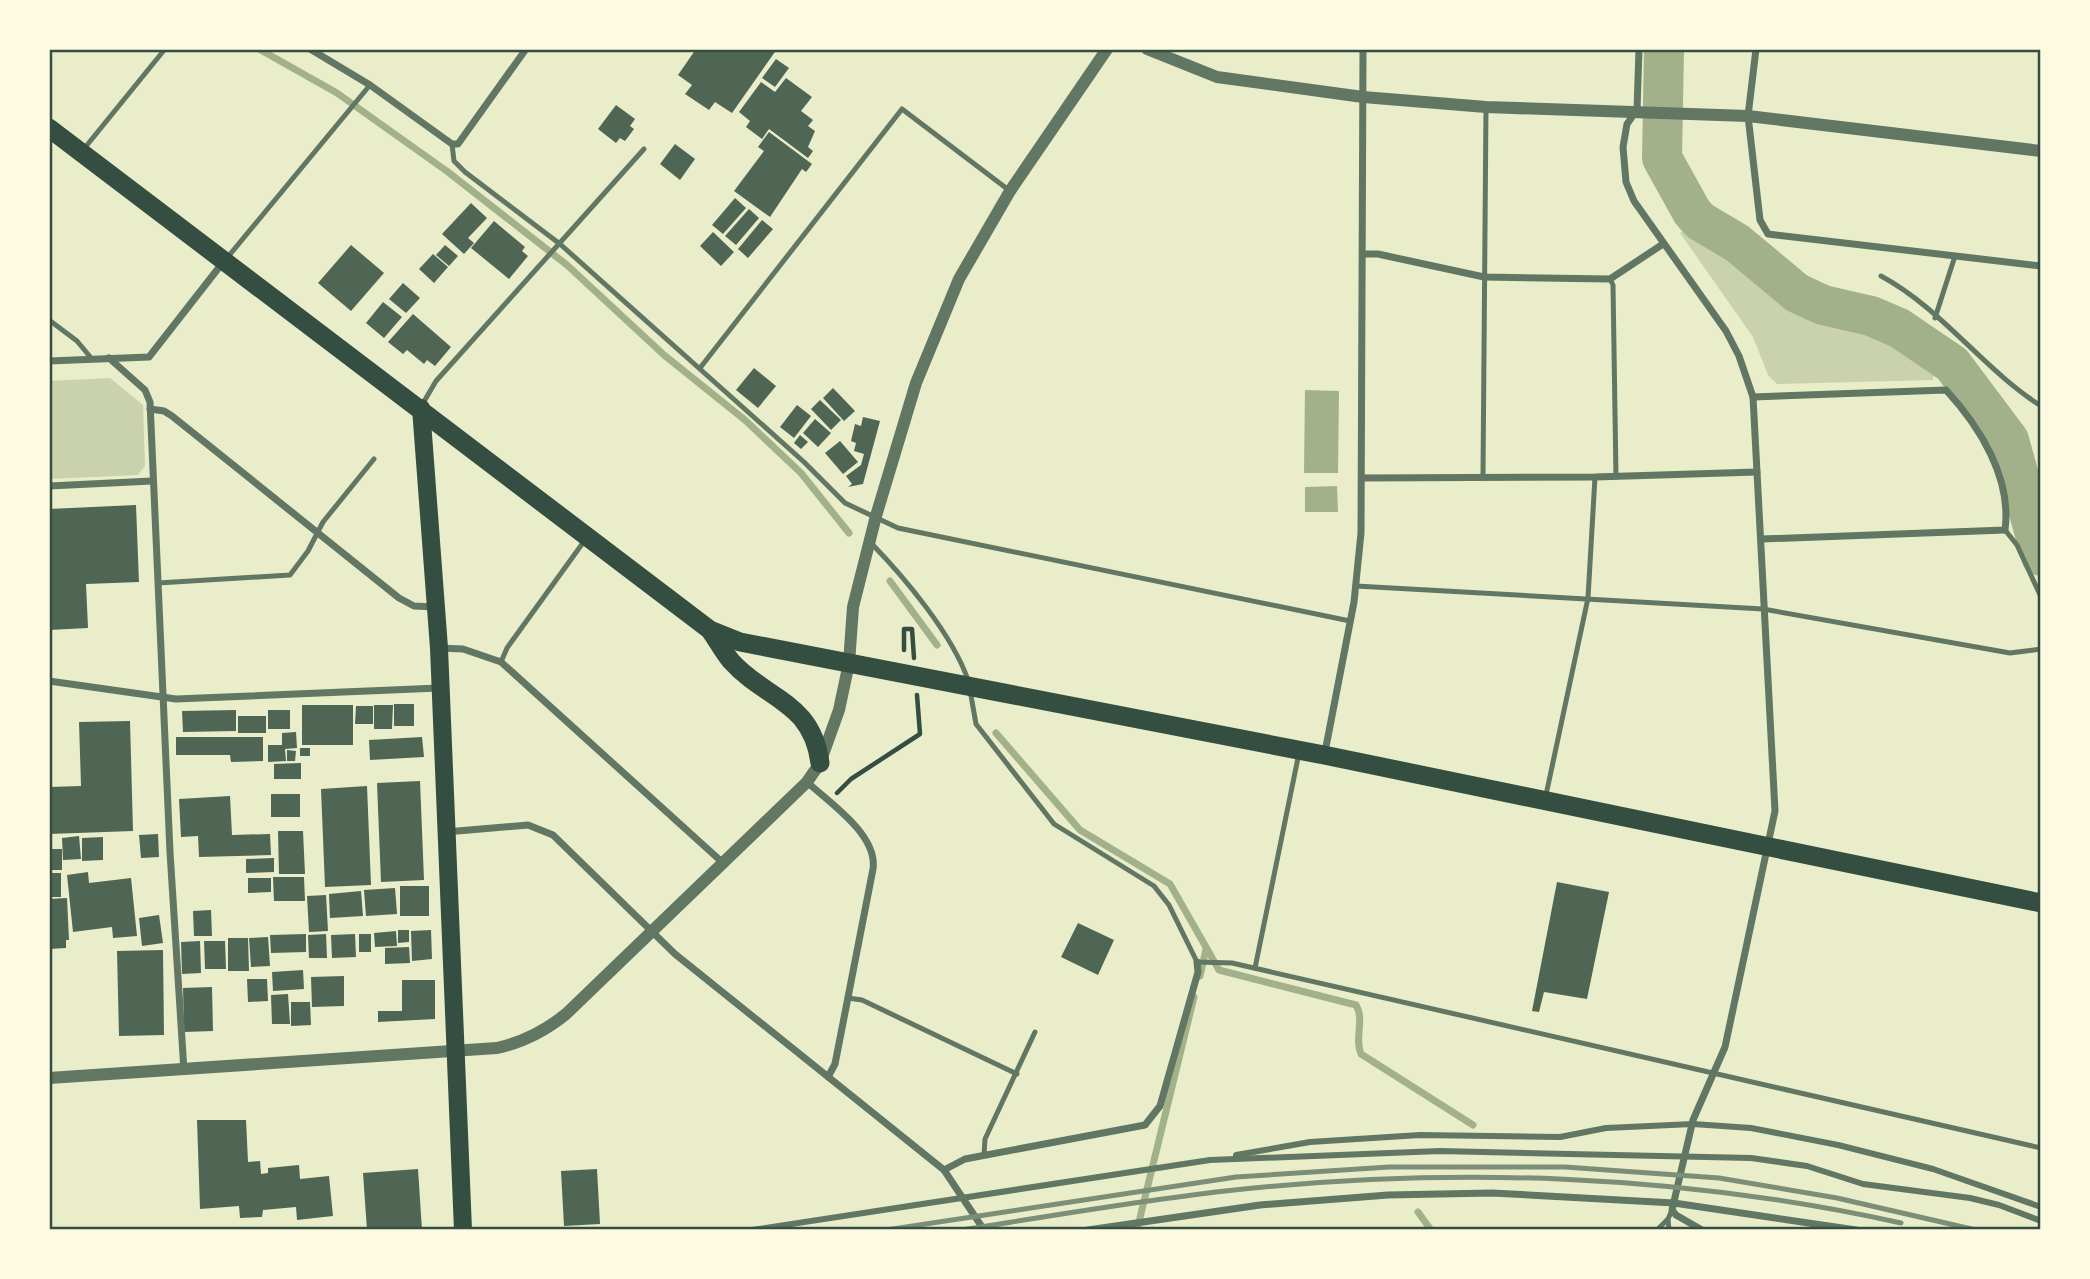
<svg xmlns="http://www.w3.org/2000/svg" width="2090" height="1279" font-family="'Fira Sans Condensed',sans-serif">
<rect width="100%" height="100%" fill="#e9edc9"/>
<g fill="#cad2ad">
<polygon points="1689,227 1798,305 1865,329 1936,362 1933,380 1777,384 1768,375 1753,337 1680,233"/>
<polygon points="110,378 143,405 145,466 138,475 49,479 49,381"/>
</g>
<g fill="#a3b18a">
<polygon points="1305,390 1339,391 1338,473 1304,473"/>
<polygon points="1337,486 1338,512 1305,512 1305,487"/>
</g>
<g fill="none" stroke-linecap="round" stroke-linejoin="round">
<g stroke="#a3b18a" stroke-width="7">
<polyline points="259,49 337,93 448,172 567,265 664,355 745,420 801,473 849,533"/>
<polyline points="890,581 937,645"/>
<path d="M 996,733 L 1080,830 L 1170,884 L 1219,970 L 1356,1005 C 1365,1020 1354,1038 1361,1054 L 1473,1125"/>
<polyline points="1200,976 1206,949"/>
<polyline points="1418,1212 1431,1230"/>
<polyline points="1137,1230 1194,997"/>
</g>
<polyline stroke="#a3b18a" stroke-width="40" points="1664,49 1662,158 1692,212 1700,221 1737,243 1797,293 1823,305 1871,316 1899,328 1952,364 2009,440 2041,556"/>
</g>
<g fill="#4f6655">
<polygon points="696,49 777,49 732,113 715,102 709,110 685,94 692,85 678,75"/>
<polygon points="776,59 789,68 775,87 762,78"/>
<polygon points="786,78 812,97 801,111 813,120 808,126 815,131 808,147 813,151 808,158 769,129 762,139 746,127 750,121 739,112 761,82 775,92"/>
<polygon points="616,105 635,119 630,126 634,129 625,141 620,138 616,143 598,129"/>
<polygon points="769,132 812,164 806,172 802,169 770,217 734,191 764,151 758,147"/>
<polygon points="675,144 695,159 680,180 660,164"/>
<polygon points="735,198 746,208 723,234 712,225"/>
<polygon points="471,203 487,218 468,238 474,243 464,254 442,234"/>
<polygon points="749,209 759,218 736,245 725,236"/>
<polygon points="762,220 773,229 748,258 738,249"/>
<polygon points="494,221 525,247 522,251 528,256 509,279 471,248"/>
<polygon points="713,232 734,252 721,266 700,246"/>
<polygon points="351,245 384,273 351,311 318,283"/>
<polygon points="445,245 458,256 449,266 436,255"/>
<polygon points="433,254 448,267 434,283 419,269"/>
<polygon points="403,283 420,298 406,313 389,299"/>
<polygon points="383,302 402,317 384,338 366,323"/>
<polygon points="413,314 451,347 435,366 427,360 424,364 407,350 403,354 388,342"/>
<polygon points="754,368 776,386 758,408 736,390"/>
<polygon points="833,388 855,411 844,421 823,398"/>
<polygon points="820,400 841,420 831,430 811,409"/>
<polygon points="797,405 811,416 794,438 780,427"/>
<polygon points="863,417 880,421 863,484 848,487 852,484 846,476 861,465 864,454 854,451 856,443 851,441 855,424 861,426"/>
<polygon points="815,419 831,433 818,447 803,433"/>
<polygon points="800,435 808,442 801,449 794,443"/>
<polygon points="840,441 858,462 843,474 825,453"/>
<polygon points="136,505 139,582 86,584 88,628 49,630 49,509"/>
<rect x="394" y="704" width="20" height="22"/>
<rect x="302" y="705" width="51" height="40"/>
<polygon points="374,705 393,705 392,729 374,729"/>
<polygon points="356,706 373,706 373,724 355,724"/>
<polygon points="236,710 236,731 183,732 182,711"/>
<rect x="268" y="710" width="22" height="19"/>
<rect x="238" y="716" width="28" height="17"/>
<polygon points="130,721 133,831 49,834 49,787 81,786 79,722"/>
<polygon points="296,732 297,748 285,749 286,761 268,762 268,745 282,745 282,733"/>
<polygon points="176,737 263,737 263,761 231,762 230,755 176,755"/>
<polygon points="422,737 424,757 370,760 369,740"/>
<rect x="300" y="748" width="10" height="8"/>
<polygon points="287,750 296,751 295,761 287,761"/>
<polygon points="301,763 301,779 274,779 274,764"/>
<polygon points="420,781 424,880 381,882 377,783"/>
<polygon points="367,786 371,885 325,887 321,789"/>
<rect x="271" y="794" width="29" height="23"/>
<polygon points="230,796 232,835 270,834 271,855 199,857 198,836 181,837 179,799"/>
<polygon points="278,831 303,831 305,874 279,874"/>
<polygon points="158,834 159,857 141,858 139,835"/>
<polygon points="79,836 81,859 63,860 62,838"/>
<polygon points="103,837 103,860 82,861 82,838"/>
<rect x="49" y="849" width="13" height="21"/>
<polygon points="274,858 274,872 246,873 246,859"/>
<polygon points="88,872 89,883 131,878 137,936 113,938 112,927 73,932 67,875"/>
<rect x="49" y="873" width="12" height="24"/>
<polygon points="273,877 304,877 305,901 274,901"/>
<polygon points="248,878 271,878 271,892 248,893"/>
<polygon points="1557,882 1609,892 1587,999 1544,992 1539,1012 1532,1011"/>
<rect x="400" y="886" width="29" height="30"/>
<polygon points="395,888 397,914 366,916 364,890"/>
<polygon points="361,891 363,916 330,918 329,894"/>
<polygon points="326,895 328,931 309,932 307,896"/>
<polygon points="67,898 69,940 66,940 66,948 49,949 49,899"/>
<polygon points="211,910 212,936 194,936 193,911"/>
<polygon points="159,915 163,943 142,946 139,918"/>
<polygon points="1078,923 1114,940 1098,975 1061,957"/>
<polygon points="398,930 409,930 409,942 398,943"/>
<polygon points="431,930 432,959 412,961 411,931"/>
<polygon points="396,931 397,946 375,947 374,933"/>
<polygon points="306,934 306,952 271,953 270,935"/>
<polygon points="326,934 327,958 309,958 308,935"/>
<polygon points="355,934 356,957 332,958 331,935"/>
<rect x="359" y="934" width="12" height="18"/>
<polygon points="268,937 270,966 251,967 249,938"/>
<polygon points="228,938 248,938 249,971 228,971"/>
<polygon points="200,941 201,973 182,974 181,942"/>
<polygon points="204,941 225,941 226,969 205,969"/>
<polygon points="409,947 410,963 385,964 385,948"/>
<polygon points="163,950 164,1035 119,1036 117,951"/>
<polygon points="303,970 304,989 273,991 272,972"/>
<polygon points="344,976 344,1006 312,1007 311,977"/>
<polygon points="247,979 267,979 268,1001 248,1002"/>
<polygon points="402,980 435,980 435,1019 378,1022 378,1011 402,1011"/>
<polygon points="212,987 213,1031 184,1032 183,988"/>
<polygon points="288,994 290,1024 272,1024 271,995"/>
<polygon points="291,1002 310,1002 311,1025 291,1026"/>
<polygon points="197,1120 246,1120 248,1162 260,1161 261,1174 268,1173 268,1168 299,1165 300,1179 329,1176 333,1216 297,1220 296,1207 263,1210 262,1217 240,1218 239,1206 200,1209"/>
<polygon points="418,1169 422,1230 367,1230 363,1173"/>
<polygon points="597,1169 600,1224 564,1226 561,1171"/>
</g>
<g fill="none" stroke-linecap="round" stroke-linejoin="round">
<g stroke="#344e41" stroke-width="4.5">
<polyline points="904,650 904,629 912,629 914,658"/>
<polyline points="837,793 851,779 920,734 917,695"/>
</g>
<g stroke="#617663" stroke-width="5">
<polyline points="452,144 454,161 465,172 560,244 804,462 845,503 898,528 1350,621"/>
<polyline points="83,150 165,49"/>
<polyline points="227,258 370,85"/>
<path d="M 1881,276 C 1941,308 1983,369 2041,406"/>
<polyline points="1610,279 1613,285 1616,477"/>
<polyline points="1935,318 1955,256"/>
<polyline points="49,320 77,341 92,359"/>
<polyline points="700,368 902,109 1010,191"/>
<polyline points="422,405 436,381 644,149"/>
<polyline points="1483,476 1486,107"/>
<polyline points="2005,530 2017,545 2041,597"/>
<path d="M 871,543 C 905,578 952,634 968,680"/>
<polyline points="158,583 290,575 308,551 323,522 374,459"/>
<polyline points="1356,586 1763,609 2010,653 2041,649"/>
<polyline points="501,662 507,648 585,540"/>
<polyline points="970,690 976,724 1054,824 1154,886 1169,905 1197,962 1232,963 2041,1148"/>
<polyline points="1546,795 1588,598 1595,477"/>
<polyline points="1255,968 1299,753"/>
<polyline points="848,998 862,1000 1017,1074"/>
<polyline points="984,1155 985,1139 1035,1032"/>
<polyline points="1657,1230 1667,1220"/>
<polyline points="1669,1230 1668,1219 1672,1210"/>
</g>
<g stroke="#617663" stroke-width="6">
<polyline points="1236,1155 1310,1142 1420,1135 1560,1137 1606,1128 1693,1124 1751,1128 1838,1145 1933,1169 2041,1207"/>
<polyline points="752,1230 1210,1160 1440,1151 1751,1158 1807,1166 1863,1184 1970,1198 1999,1205 2041,1221"/>
</g>
<g stroke="#617663" stroke-width="7">
<polyline points="310,49 370,85 452,144 458,144 526,49"/>
<polyline points="1639,49 1637,110 1627,124 1623,147 1626,182 1634,201 1726,331 1739,356 1753,397 1775,811 1725,1047 1693,1120 1672,1210 1676,1215 1702,1230"/>
<polyline points="1756,49 1748,116 1760,220 1768,234 2041,266"/>
<polyline points="1363,254 1378,254 1484,277 1610,279 1663,244"/>
<polyline points="109,358 145,390 150,402 170,852 184,1071"/>
<polyline points="49,361 149,357 224,261"/>
<path d="M 1753,397 L 1946,390 C 1980,427 2012,478 2005,530 L 1762,539"/>
<polyline points="150,409 164,411 172,416 399,598 414,606 435,607"/>
<polyline points="1362,478 1595,477 1757,472"/>
<polyline points="49,486 152,481"/>
<polyline points="439,648 463,649 501,662 722,862"/>
<polyline points="49,681 176,699 439,688"/>
<polyline points="1325,752 1354,602 1361,533 1363,49"/>
<path d="M 807,782 C 830,803 878,835 873,869 L 835,1064 L 828,1077"/>
<polyline points="446,832 528,825 553,835 675,954 944,1170 984,1230"/>
<polyline points="944,1170 965,1159 1145,1125 1160,1106 1198,972 1197,962"/>
<polyline points="1088,1230 1260,1205 1388,1195 1492,1193 1674,1203 1856,1230"/>
</g>
<g stroke="#617663" stroke-width="12">
<polyline points="1147,49 1217,77 1363,97 1486,107 1748,116 2041,151"/>
<path d="M 49,1078 L 497,1048 C 524,1042 545,1031 566,1014 L 807,782 L 820,763 L 839,710 L 849,663 L 853,607 L 876,516 L 916,383 L 959,279 L 1010,191 L 1107,49"/>
</g>
<polyline stroke="#344e41" stroke-width="18" points="421,408 439,648 463,1230"/>
<g stroke="#344e41" stroke-width="19">
<polyline points="49,128 710,630 740,642 1324,755 2041,903"/>
<path d="M 710,630 C 717,640 723,651 731,661 C 766,700 812,701 820,763"/>
</g>
<g stroke="#7c8e77" stroke-width="5">
<polyline points="886,1230 1236,1177 1389,1167 1565,1167 1719,1178 1837,1198 1976,1230"/>
<path d="M 962,1230 C 1050,1216 1137,1201 1225,1191 C 1449,1166 1680,1174 1901,1223"/>
</g>
</g>
<rect width="2090" height="1279" fill="none" stroke="#fefae0" stroke-width="102"/>
<rect x="51" y="51" width="1988" height="1177" fill="none" stroke="#344e41" stroke-width="2.5"/>
</svg>
